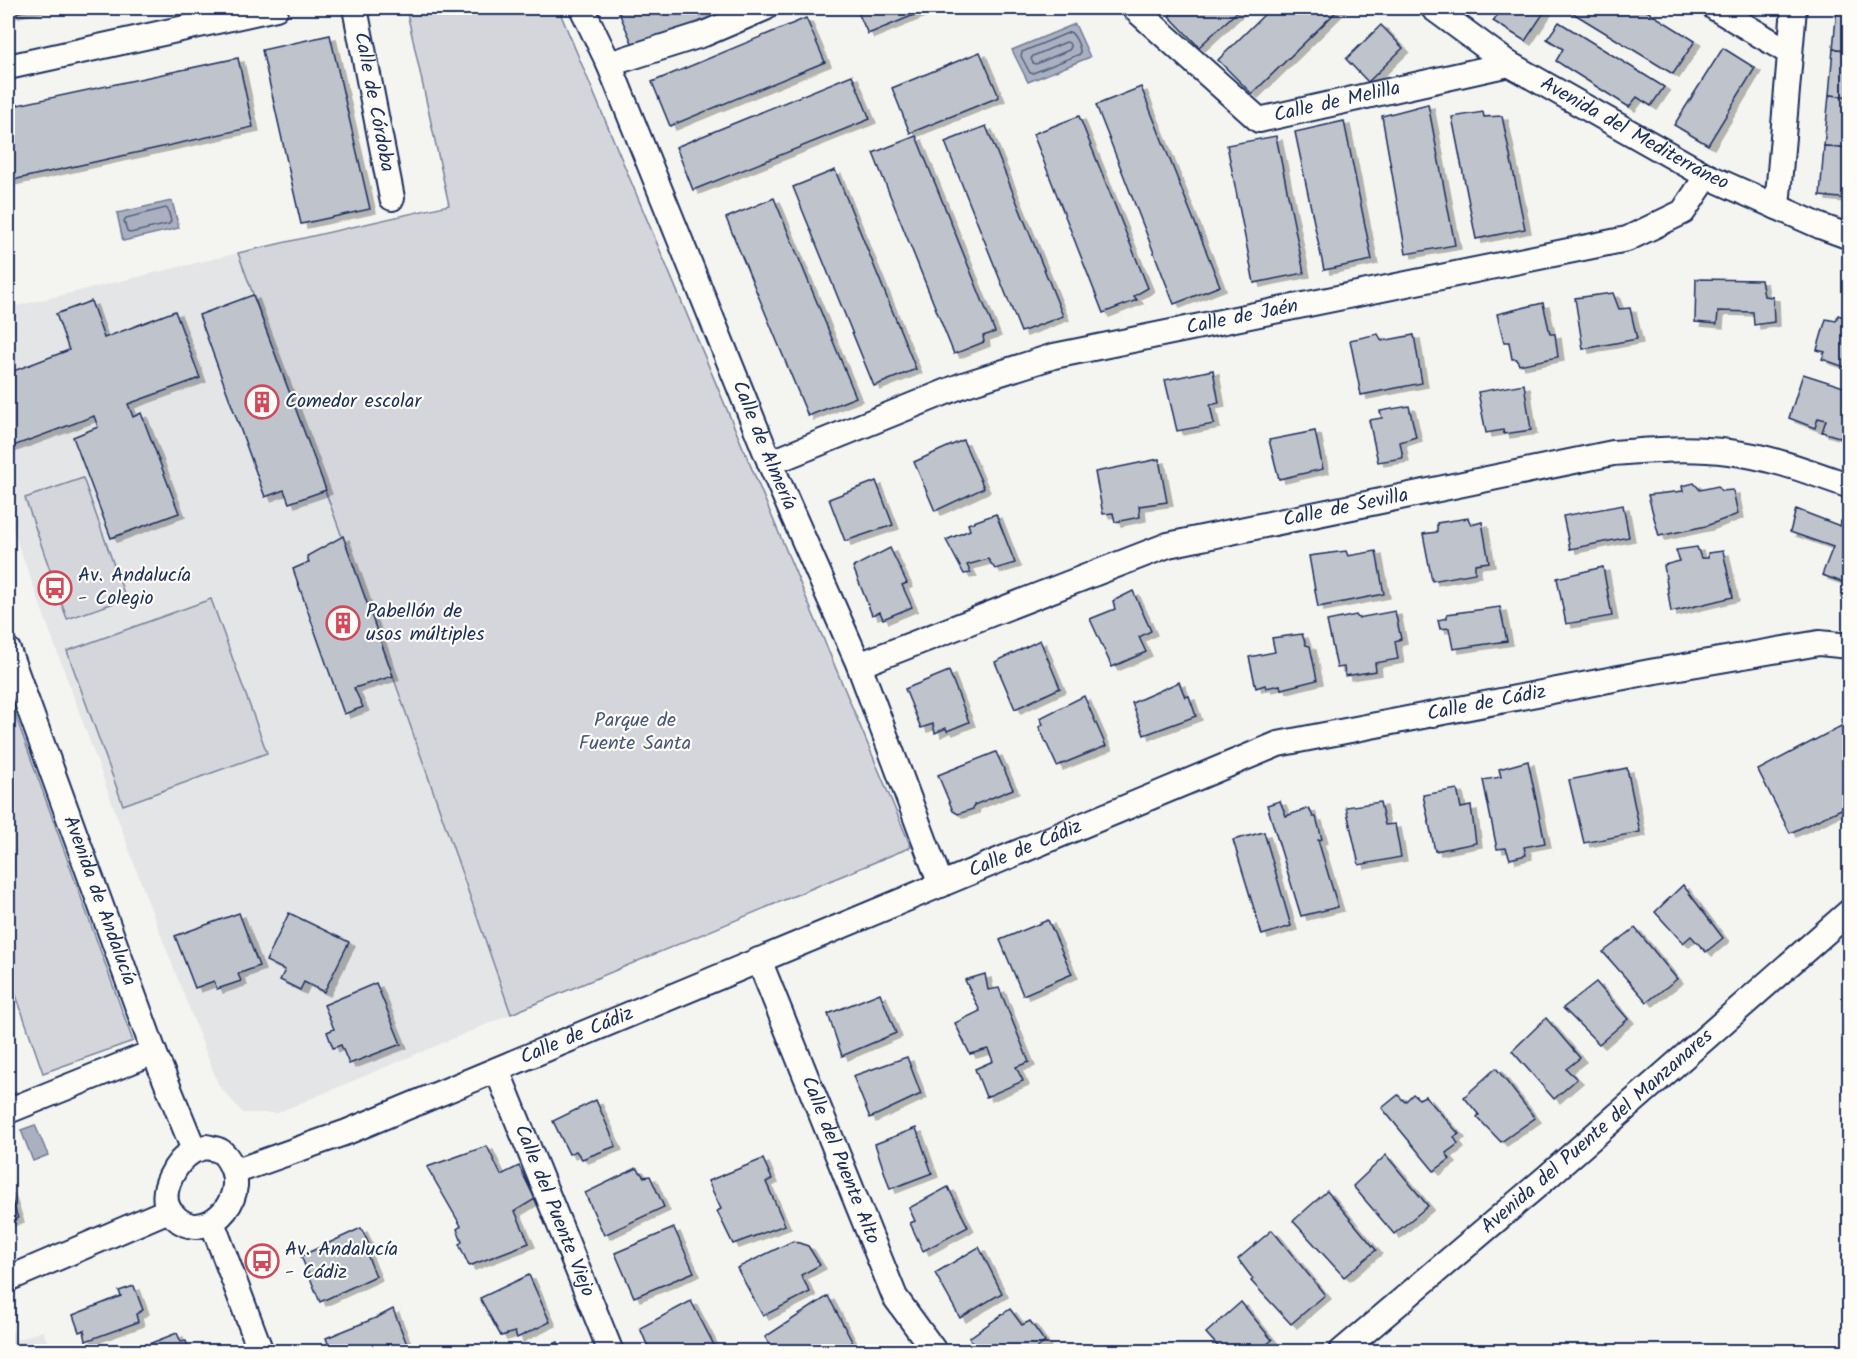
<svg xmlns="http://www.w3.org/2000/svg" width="1857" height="1359" font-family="Kalam,sans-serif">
<defs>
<filter id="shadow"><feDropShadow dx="6" dy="4" stdDeviation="0" flood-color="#0004"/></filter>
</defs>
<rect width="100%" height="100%" fill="#f4f4f1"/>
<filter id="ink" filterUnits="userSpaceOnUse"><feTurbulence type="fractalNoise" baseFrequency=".0167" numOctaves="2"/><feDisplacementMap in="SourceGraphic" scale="12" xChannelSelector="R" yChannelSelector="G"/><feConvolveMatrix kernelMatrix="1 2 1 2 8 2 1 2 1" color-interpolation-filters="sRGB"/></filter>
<g filter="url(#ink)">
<g fill="#e4e5e6">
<polygon points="238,253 393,676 511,1014 277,1113 243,1113 219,1086 144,891 8,516 8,308"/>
<polygon points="11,1329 17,1340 43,1331 51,1351 8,1351 8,1331"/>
</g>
<g fill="#d4d6db" stroke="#78829c" stroke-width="1.5">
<polygon points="406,8 558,8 911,847 511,1014 393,676 238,253 449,205"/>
<polygon points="83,478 126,599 67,619 25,498"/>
<polygon points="211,599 267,753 123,805 67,651"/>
<polygon points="8,695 133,1041 43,1073 8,972"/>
</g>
<g fill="#aab0bf" stroke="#717c98" stroke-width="1.5">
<polygon points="1075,24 1090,57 1028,82 1012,50"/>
<polygon points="172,201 179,228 123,241 117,213"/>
<polygon points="35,1125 48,1155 33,1161 21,1130"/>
</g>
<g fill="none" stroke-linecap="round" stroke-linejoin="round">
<g stroke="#546385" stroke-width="1.5">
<path d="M 1070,32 C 1075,35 1081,48 1080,54 L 1033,73 L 1030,73 L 1021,56 L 1022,52 Z"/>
<polygon points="1066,42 1069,43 1071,47 1069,50 1036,64 1033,63 1031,59 1033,56"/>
<polygon points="166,208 168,210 171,221 169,224 130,233 127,231 124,221 126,218"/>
</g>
</g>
<g fill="#bfc3cc" stroke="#1b2f5e" stroke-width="1.5" filter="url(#shadow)">
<polygon points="8,8 38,8 8,14"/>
<polygon points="617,8 738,8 636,52"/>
<polygon points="856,8 931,8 868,34"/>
<polygon points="1178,8 1241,8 1199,47 1169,16"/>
<polygon points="1271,8 1340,8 1252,94 1218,60"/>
<polygon points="1502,8 1547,8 1525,41 1493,21"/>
<polygon points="1569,8 1642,8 1695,41 1673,74 1568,10"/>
<polygon points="1837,8 1850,8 1850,50 1833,49"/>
<polygon points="806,18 825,62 670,126 652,82"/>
<polygon points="1559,22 1664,87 1651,106 1637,97 1629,107 1556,61 1563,49 1547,39"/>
<polygon points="1381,25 1403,48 1368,82 1346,59"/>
<polygon points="330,35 370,209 301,224 262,50"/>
<polygon points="1723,48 1755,68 1708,145 1674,125"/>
<polygon points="1833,49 1850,50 1850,97 1829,95"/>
<polygon points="980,52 999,97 910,133 892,88"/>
<polygon points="238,58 253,127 8,181 8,107"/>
<polygon points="852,75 870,119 693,190 676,147"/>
<polygon points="1141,87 1220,286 1174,304 1096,105"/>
<polygon points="1829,95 1850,97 1850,148 1824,146"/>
<polygon points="1428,104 1455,245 1406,254 1382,116"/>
<polygon points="1483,112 1484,117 1502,116 1525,229 1476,239 1452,117"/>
<polygon points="1079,116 1148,288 1134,296 1137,300 1103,313 1033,134"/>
<polygon points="1344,121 1372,260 1324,270 1295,132"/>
<polygon points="986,126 1063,316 1021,332 945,142"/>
<polygon points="916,136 995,332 983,336 984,342 954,354 873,153"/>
<polygon points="1276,136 1304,273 1254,283 1227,145"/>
<polygon points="1824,146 1850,148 1850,199 1820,196"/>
<polygon points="835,170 916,369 874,386 793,187"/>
<polygon points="774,198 856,397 808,416 726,218"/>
<polygon points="1696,279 1761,280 1764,296 1773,297 1774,322 1754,325 1753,312 1718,311 1717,324 1695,322"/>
<polygon points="1613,293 1619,309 1630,308 1637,339 1583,349 1575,298"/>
<polygon points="253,295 326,490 289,503 284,490 265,497 199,315"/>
<polygon points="91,301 104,338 175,311 200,378 128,404 133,417 141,413 179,513 111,538 73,437 98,427 94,416 8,448 8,373 69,350 56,314"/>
<polygon points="1543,303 1550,334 1555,334 1558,357 1519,365 1517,359 1512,359 1509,342 1504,342 1497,314"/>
<polygon points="1838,315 1850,319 1850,369 1822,359 1825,352 1817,350 1826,319 1836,321"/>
<polygon points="1378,334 1382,341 1414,335 1422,383 1361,395 1350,340"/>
<polygon points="1213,370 1219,403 1210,405 1214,424 1177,431 1165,380"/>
<polygon points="1803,374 1850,389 1849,440 1822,432 1826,420 1818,418 1815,428 1789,418"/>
<polygon points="1524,384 1531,430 1504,434 1503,430 1486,433 1478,392"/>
<polygon points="1409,406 1416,437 1400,442 1403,458 1378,462 1369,420 1382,418 1380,411"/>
<polygon points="1315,431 1323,469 1279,479 1269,440"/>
<polygon points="963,440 984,488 935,511 914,462"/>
<polygon points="1159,459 1167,502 1139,506 1140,517 1115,522 1113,513 1103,514 1095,472"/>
<polygon points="876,481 893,525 845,541 829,499"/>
<polygon points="1694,483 1700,490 1718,486 1721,491 1733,490 1738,514 1706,526 1659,536 1648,495 1683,491 1682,486"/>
<polygon points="1623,505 1629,537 1570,549 1563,516"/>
<polygon points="1796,509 1840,526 1841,521 1850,524 1850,564 1842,582 1822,575 1833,547 1790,532"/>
<polygon points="996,514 1015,563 995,569 988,559 967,565 971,573 964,574 946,540 970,530 968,524"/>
<polygon points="1468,518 1471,525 1482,522 1489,562 1475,564 1475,573 1432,581 1423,534 1437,532 1437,523"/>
<polygon points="343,536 393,676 354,688 363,707 344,714 293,569 309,562 307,556"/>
<polygon points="1697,547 1701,558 1708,558 1708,553 1723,551 1733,597 1671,612 1664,565 1680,561 1676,550"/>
<polygon points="890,548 907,583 902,585 912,607 883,619 880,612 872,615 853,567"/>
<polygon points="1346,551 1348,556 1376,551 1384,594 1318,607 1309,556"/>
<polygon points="1603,567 1612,616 1566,624 1557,578"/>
<polygon points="1133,591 1151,631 1139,637 1146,652 1112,667 1090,619 1115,609 1113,601"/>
<polygon points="1500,607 1507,641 1453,649 1449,628 1440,629 1438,620 1447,618 1447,614"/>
<polygon points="1395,611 1401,639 1395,641 1398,659 1375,663 1376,671 1345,676 1344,667 1337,668 1327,621 1356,615 1358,618"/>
<polygon points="1302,634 1306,645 1310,646 1317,680 1281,689 1280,685 1266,688 1265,685 1256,688 1249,657 1275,652 1272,638"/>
<polygon points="1040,640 1060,688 1015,709 995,662"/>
<polygon points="949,671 969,722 947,731 946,728 935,733 933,724 921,728 905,689"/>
<polygon points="1179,682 1185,697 1189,696 1196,716 1144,735 1132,703"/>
<polygon points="1084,696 1106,746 1057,766 1039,727 1043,724 1040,718"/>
<polygon points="1843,725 1850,740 1850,805 1790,833 1758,770"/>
<polygon points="996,752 1013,789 974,805 973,809 958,814 953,811 938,775"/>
<polygon points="1528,761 1545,843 1524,847 1526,855 1510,859 1506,848 1497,849 1483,780 1501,777 1499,769"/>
<polygon points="1627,768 1640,832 1584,843 1569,780"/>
<polygon points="1457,789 1461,808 1471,806 1476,843 1435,851 1423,795"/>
<polygon points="1280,801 1286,816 1309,808 1313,817 1316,817 1322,839 1318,840 1338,907 1301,916 1267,805"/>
<polygon points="1380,802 1385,825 1395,824 1401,857 1359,865 1346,807"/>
<polygon points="1264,832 1291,926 1262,935 1233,840"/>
<polygon points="1683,885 1723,938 1706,952 1691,936 1683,943 1655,912"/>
<polygon points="239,913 259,966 238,974 241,981 217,989 214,981 195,988 175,936"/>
<polygon points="289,913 349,942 324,992 304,982 300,990 280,980 285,970 266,961"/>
<polygon points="1048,920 1072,974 1023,995 1000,940"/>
<polygon points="1635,928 1677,979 1647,1002 1603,952"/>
<polygon points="985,974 988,990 999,988 1029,1062 1016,1067 1023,1081 986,1097 975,1069 993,1061 988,1049 970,1054 955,1023 980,1011 965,980"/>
<polygon points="1596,982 1628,1019 1599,1044 1563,1008"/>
<polygon points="376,983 401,1044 349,1064 341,1045 333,1048 327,1032 334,1029 324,1005"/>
<polygon points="880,993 896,1033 842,1056 828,1014"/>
<polygon points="1546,1018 1580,1058 1566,1069 1577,1079 1554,1099 1512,1051"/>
<polygon points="907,1057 921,1094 870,1118 853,1076"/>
<polygon points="1496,1068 1535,1118 1501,1142 1477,1117 1479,1115 1464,1097"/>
<polygon points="1413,1094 1419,1099 1425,1096 1459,1134 1454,1137 1458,1144 1446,1153 1450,1159 1434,1171 1382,1108 1398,1095 1405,1102"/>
<polygon points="596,1100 616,1146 582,1159 576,1151 569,1154 553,1121"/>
<polygon points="916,1128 932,1173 890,1189 875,1144"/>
<polygon points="487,1146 501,1175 519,1166 535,1199 515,1211 529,1243 469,1266 459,1244 462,1242 457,1229 461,1226 427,1167"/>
<polygon points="1386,1155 1428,1206 1394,1234 1353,1186"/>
<polygon points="763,1159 772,1179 766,1182 785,1225 733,1244 717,1211 721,1209 708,1181"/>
<polygon points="637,1168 644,1177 650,1176 664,1207 604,1235 585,1193"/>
<polygon points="948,1187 968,1227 923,1251 910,1223 915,1221 909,1208"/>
<polygon points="8,1189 18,1218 8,1222"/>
<polygon points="1327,1191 1376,1250 1344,1277 1293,1221"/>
<polygon points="361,1228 371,1248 366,1252 376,1276 320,1302 301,1256"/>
<polygon points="674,1228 694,1272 634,1297 615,1253"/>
<polygon points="1272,1230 1325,1295 1291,1324 1251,1281 1253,1279 1238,1259"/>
<polygon points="793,1241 808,1246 820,1265 801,1275 810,1292 763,1316 737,1268"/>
<polygon points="979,1247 1002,1293 960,1318 935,1273"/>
<polygon points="529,1275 550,1322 517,1338 515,1332 501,1336 480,1298"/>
<polygon points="134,1286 143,1310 136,1314 138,1322 86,1341 84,1330 79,1332 73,1315 121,1296 119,1291"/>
<polygon points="828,1296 855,1347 847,1352 774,1352 765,1337"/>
<polygon points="691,1301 714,1345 700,1352 650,1352 640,1328"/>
<polygon points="1241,1302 1272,1340 1258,1352 1223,1352 1206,1333"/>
<polygon points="393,1309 410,1352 331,1352 326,1338 378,1317"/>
<polygon points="1010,1309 1022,1325 1030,1321 1045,1342 1037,1348 1039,1351 980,1352 969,1338"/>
<polygon points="177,1333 181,1342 186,1341 190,1352 128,1352"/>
<polygon points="558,1342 562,1352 534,1352"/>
</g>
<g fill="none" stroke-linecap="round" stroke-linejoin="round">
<defs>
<g id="street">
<path id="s1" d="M 355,8 L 392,198"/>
<path id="s2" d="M 582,8 L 609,64 L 770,463 L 859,665 L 941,885"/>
<path id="s3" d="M 1134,8 L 1259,120 L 1509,64"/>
<path id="s4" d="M 1433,8 L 1509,64 L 1707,176 L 1820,226 L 1850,237"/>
<polyline points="1715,8 1790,53"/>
<polyline points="609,64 704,34 765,8"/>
<polyline points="8,67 276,8"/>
<polyline points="1777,207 1794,8"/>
<path id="s5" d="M 770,463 L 963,385 L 1054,356 L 1627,239 L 1683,212 L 1707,176"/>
<path id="s6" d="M 8,650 L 154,1052 L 194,1150"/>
<path id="s7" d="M 859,665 L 1168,545 L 1613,453 C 1652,450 1690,447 1729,452 C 1771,457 1810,472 1850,486"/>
<path id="s8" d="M 759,960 L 895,1297 L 935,1352"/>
<path id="s9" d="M 497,1070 L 611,1352"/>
<polyline points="8,1111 154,1052"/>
<path d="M 206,1147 C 210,1148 217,1149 220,1151 C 224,1153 229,1160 231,1165 C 249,1201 204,1245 175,1217 C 173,1214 170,1213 169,1210 C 158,1191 176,1161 193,1151 C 197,1149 202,1148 206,1147 Z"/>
<path id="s10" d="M 234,1172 L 347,1132 L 1278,744 L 1650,672 L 1819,643 L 1850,646"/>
<polyline points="212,1222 261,1352"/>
<polyline points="8,1279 169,1210"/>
<path id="s11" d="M 1341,1352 L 1546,1178 L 1850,911"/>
</g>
</defs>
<use href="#street" stroke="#1b2f5e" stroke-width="28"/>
<use href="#street" stroke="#fdfcf7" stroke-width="24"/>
</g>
</g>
<defs>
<symbol id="building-ring" viewBox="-11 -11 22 22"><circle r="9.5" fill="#fdfcf7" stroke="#d1495b" stroke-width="1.5"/><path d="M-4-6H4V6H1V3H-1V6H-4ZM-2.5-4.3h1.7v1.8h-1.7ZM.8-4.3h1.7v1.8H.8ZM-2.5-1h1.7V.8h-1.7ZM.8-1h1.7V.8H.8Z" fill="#d1495b"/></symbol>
<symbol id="bus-ring" viewBox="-11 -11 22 22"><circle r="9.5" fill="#fdfcf7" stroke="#d1495b" stroke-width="1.5"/><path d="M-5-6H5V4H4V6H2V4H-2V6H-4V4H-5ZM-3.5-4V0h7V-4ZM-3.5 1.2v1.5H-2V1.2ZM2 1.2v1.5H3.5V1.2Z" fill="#d1495b"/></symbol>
</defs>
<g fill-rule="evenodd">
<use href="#building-ring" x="243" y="383" width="38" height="38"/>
<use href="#bus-ring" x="36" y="569" width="38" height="38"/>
<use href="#building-ring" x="324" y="604" width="38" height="38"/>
<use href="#bus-ring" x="243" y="1242" width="38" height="38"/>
</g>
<g text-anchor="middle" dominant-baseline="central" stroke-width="4.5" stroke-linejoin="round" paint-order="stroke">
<g font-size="20" fill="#1b2f5e" stroke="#fdfcf7">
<text stroke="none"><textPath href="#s1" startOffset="96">Calle de Córdoba</textPath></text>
<text stroke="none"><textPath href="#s3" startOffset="248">Calle de Melilla</textPath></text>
<text stroke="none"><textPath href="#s4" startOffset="238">Avenida del Mediterráneo</textPath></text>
<text stroke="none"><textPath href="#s5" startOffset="496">Calle de Jaén</textPath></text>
<text stroke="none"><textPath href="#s2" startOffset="474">Calle de Almería</textPath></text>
<text stroke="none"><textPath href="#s7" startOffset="513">Calle de Sevilla</textPath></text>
<text stroke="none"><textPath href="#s10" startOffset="1341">Calle de Cádiz</textPath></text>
<text stroke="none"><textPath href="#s10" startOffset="855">Calle de Cádiz</textPath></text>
<text stroke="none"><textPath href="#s6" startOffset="267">Avenida de Andalucía</textPath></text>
<text stroke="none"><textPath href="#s10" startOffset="369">Calle de Cádiz</textPath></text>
<text stroke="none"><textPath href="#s11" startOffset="338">Avenida del Puente del Manzanares</textPath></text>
<text stroke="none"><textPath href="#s8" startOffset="216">Calle del Puente Alto</textPath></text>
<text stroke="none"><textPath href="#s9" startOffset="152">Calle del Puente Viejo</textPath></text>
</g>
<g font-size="20" fill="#1b2f5e" stroke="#fdfcf7" text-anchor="start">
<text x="285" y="402">Comedor escolar</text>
<text x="78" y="576">Av. Andalucía<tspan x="78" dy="23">- Colegio</tspan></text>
<text x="366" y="612">Pabellón de<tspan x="366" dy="23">usos múltiples</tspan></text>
<text x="285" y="1250">Av. Andalucía<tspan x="285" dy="23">- Cádiz</tspan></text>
</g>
<g font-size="20" fill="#49597d" stroke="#fdfcf7">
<text x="635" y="721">Parque de<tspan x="635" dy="23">Fuente Santa</tspan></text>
</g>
</g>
<rect width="1857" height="1359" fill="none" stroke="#fdfcf7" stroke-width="30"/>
<rect x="15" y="15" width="1827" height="1329" fill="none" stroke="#1b2f5e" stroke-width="2" filter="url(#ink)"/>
</svg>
